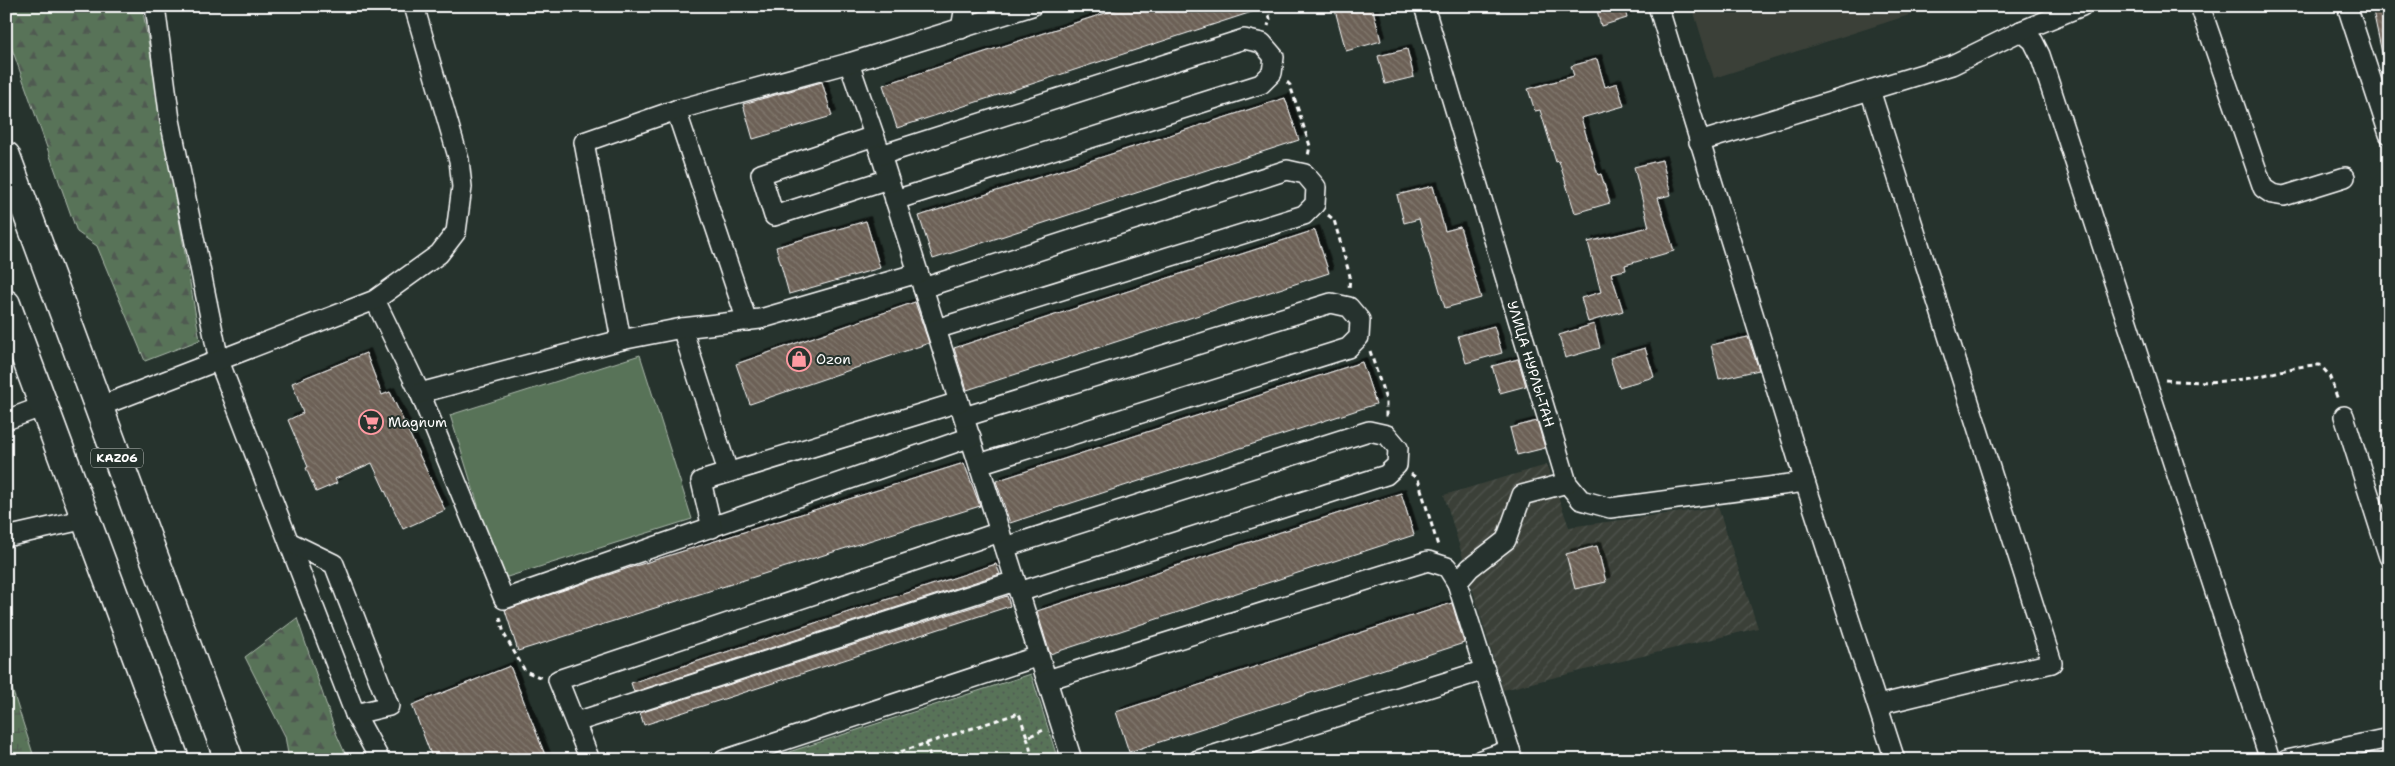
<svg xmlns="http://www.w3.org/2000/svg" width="2395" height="766" font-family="'Shantell Sans',sans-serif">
<defs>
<pattern id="industrial-furrows" width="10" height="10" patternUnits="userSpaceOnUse" patternTransform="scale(1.25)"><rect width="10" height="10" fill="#3b4139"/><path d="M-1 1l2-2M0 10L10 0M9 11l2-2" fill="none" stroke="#4f544d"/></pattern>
<pattern id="forest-firs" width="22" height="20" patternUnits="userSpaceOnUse" patternTransform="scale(1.25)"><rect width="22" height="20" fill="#587359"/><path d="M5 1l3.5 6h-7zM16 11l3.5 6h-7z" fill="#505a51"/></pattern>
<pattern id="wetland-marsh" width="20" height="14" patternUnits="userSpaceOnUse" patternTransform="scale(1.25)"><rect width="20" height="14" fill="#587359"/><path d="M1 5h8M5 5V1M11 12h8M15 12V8" fill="none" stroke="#505a51"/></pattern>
<pattern id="park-dots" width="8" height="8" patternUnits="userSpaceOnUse" patternTransform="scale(1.25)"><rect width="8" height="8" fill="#587359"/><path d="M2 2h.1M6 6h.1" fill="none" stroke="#505a51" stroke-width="1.8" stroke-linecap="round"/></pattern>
<pattern id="building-back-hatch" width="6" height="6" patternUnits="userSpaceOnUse" patternTransform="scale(1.25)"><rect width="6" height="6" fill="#6c6156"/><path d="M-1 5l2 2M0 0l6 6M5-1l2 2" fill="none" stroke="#82796f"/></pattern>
<filter id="shadow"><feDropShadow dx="4.5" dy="-4.5" stdDeviation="0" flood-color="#0009"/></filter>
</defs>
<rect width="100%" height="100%" fill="#26332d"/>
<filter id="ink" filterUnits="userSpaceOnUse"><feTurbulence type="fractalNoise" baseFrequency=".02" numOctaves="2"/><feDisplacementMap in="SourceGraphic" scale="10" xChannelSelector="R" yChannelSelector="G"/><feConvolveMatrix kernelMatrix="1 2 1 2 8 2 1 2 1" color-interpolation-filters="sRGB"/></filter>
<g filter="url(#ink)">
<polygon fill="#3b4139" points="1692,6 1937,6 1714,78"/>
<polygon fill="url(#industrial-furrows)" points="1547,465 1569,527 1718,507 1758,628 1503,690 1444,495"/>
<polygon fill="#587359" stroke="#acb9ac" points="640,355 692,519 501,579 450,415"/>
<g fill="url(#forest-firs)" stroke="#acb9ac">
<polygon points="6,6 142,6 200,340 145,361 97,246 77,232 6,32"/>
<polygon points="297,618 336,733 348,760 289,760 285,736 245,657"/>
</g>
<polygon fill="url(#wetland-marsh)" stroke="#acb9ac" points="6,670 35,760 6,760"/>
<polygon fill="url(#park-dots)" stroke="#acb9ac" points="1031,674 1058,760 764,760"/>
<g fill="url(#building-back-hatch)" stroke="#fff" filter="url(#shadow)">
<polygon points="1127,6 1261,6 1261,9 897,128 883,85"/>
<polygon points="1347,6 1372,6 1381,41 1346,51 1335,10"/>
<polygon points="1596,6 1624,6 1627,18 1601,26"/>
<polygon points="2372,6 2389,6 2389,52 2382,53"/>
<polygon points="1407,49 1414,77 1385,84 1378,56"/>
<polygon points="1597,59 1605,87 1617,83 1624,106 1581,118 1598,175 1601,174 1610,203 1575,213 1559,161 1556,162 1540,110 1535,111 1528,89 1574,76 1571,66"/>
<polygon points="822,82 832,116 753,139 743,104"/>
<polygon points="1285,98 1299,140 933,259 919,216"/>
<polygon points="1662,160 1671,195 1658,198 1674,251 1625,265 1626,270 1611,273 1623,311 1588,322 1581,298 1601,292 1588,242 1649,227 1634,167"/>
<polygon points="1433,186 1445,231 1460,227 1481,298 1445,308 1419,219 1404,223 1397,195"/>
<polygon points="866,221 880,268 789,294 776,247"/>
<polygon points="1315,230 1329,273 967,390 954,348"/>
<polygon points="915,302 929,343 750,404 736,364"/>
<polygon points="1594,324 1600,348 1565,358 1559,335"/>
<polygon points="1494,326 1502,353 1466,363 1458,336"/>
<polygon points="1748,337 1759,370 1719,379 1711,345"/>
<polygon points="1645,348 1654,377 1619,387 1610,358"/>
<polygon points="366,353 382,395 390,392 445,510 403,529 372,463 335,479 337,483 316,492 306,468 308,467 288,420 303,413 292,383"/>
<polygon points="1518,359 1526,386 1500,393 1492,366"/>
<polygon points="1362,362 1376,404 1010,523 996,481"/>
<polygon points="1537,421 1545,448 1517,455 1510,428"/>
<polygon points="964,463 980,506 518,651 505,610 629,568"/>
<polygon points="1401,493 1414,535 1050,654 1037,611"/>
<polygon points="1597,546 1606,582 1575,589 1566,554"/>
<polygon points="996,564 1000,574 634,692 631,683"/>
<polygon points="1007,596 1010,606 644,725 640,713"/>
<polygon points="1452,603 1464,643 1129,752 1116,712"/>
<polygon points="510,666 547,760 433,760 412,705"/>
</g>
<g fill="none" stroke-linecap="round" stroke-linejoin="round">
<defs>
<g id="minor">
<polyline points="155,6 170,120 219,361 355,714 380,760"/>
<polyline points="1424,6 1567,483 1581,500 1610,508 1805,482"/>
<polyline points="1658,6 1805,482 1895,760"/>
<polyline points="2200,6 2263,188 2272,194 2284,196 2345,177"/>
<polyline points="2347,6 2389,134"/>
<polyline points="961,29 965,6"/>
<polyline points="2021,31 2033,41 2040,55 2270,760"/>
<polyline points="849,63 881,155 1072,760"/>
<polyline points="1870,90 2052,663 1878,705"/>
<polyline points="676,110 747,321"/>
<polyline points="874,136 761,174 774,216 888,179"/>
<polyline points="1699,142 1952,65 2021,31 2082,6"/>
<polyline points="881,155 1244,39 1262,43 1274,57 1272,73 1261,84 895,200"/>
<polyline points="923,288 1287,170 1305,174 1316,187 1315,204 1304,215 936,329"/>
<polyline points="375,300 420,393 504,599 971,437"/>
<polyline points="682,328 728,472"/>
<polyline points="621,340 584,142 676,110 849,63 1032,6"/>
<polyline points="420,393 621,340 682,328 760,319 918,273"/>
<polyline points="98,407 375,300 439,254 456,232 462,187 459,160 414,6"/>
<polyline points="2344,416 2389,557"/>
<polyline points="964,417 1331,303 1349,307 1360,320 1359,337 1348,348 979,464"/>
<polyline points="6,420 44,406"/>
<polyline points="712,528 701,481 959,402"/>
<polyline points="6,537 86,519"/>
<polyline points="289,542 334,564 389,706 355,714"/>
<polyline points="1005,547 1369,431 1387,435 1398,448 1397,465 1386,475 1019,592"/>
<polyline points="1457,583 1470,568 1506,540 1522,495 1567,483"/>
<polyline points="1047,680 1428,561 1447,567 1457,583 1513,760"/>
<polyline points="576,722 1015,581"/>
<polyline points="590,760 558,680 1000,532"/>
<polyline points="724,760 1039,656"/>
<polyline points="1198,760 1485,670"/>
<polyline points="1481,760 1510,750"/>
<polyline points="2287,760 2389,738"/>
</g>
<g id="highway">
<polyline points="6,156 229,760"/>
<polyline points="6,304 175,760"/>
</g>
</defs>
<use href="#minor" stroke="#fff" stroke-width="22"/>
<use href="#highway" stroke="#fff" stroke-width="31"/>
<g stroke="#fff" stroke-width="3" stroke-dasharray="5 4" stroke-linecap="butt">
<polyline points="1267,6 1270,19 1268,26"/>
<polyline points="1287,82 1290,85 1310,146 1308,156"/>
<polyline points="1328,215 1334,220 1350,276 1349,289"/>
<polyline points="1370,351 1386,400 1386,417"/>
<path d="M 2165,380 C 2190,382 2217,383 2243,379 C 2269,376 2293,365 2320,365 L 2329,375 L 2338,400"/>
<polyline points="1411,474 1418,479 1438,546"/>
<polyline points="500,617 504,634 525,671 542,678"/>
<polyline points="1027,737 1033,760"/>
<polyline points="926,743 931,760"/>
<polyline points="875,760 1019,713 1027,737 1044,730"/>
</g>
<use href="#minor" stroke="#26332d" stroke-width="19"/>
<use href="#highway" stroke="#26332d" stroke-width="28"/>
</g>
</g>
<defs>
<symbol id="shop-ring" viewBox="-11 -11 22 22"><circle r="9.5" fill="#26332d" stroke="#ff9aa2" stroke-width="1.5"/><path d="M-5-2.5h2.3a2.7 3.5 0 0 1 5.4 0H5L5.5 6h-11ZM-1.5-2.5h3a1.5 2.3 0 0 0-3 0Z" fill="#ff9aa2"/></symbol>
<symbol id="supermarket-ring" viewBox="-11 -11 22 22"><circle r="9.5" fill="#26332d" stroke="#ff9aa2" stroke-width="1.5"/><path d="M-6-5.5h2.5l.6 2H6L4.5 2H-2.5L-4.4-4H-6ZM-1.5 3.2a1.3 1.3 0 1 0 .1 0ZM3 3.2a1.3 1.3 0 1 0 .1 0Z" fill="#ff9aa2"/></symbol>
</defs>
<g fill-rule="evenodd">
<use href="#shop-ring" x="785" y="345" width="28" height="28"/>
<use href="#supermarket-ring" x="357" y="408" width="28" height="28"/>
</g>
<g text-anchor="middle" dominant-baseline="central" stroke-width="4" stroke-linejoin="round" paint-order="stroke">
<rect fill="#26332d" stroke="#bec2c0" stroke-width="1" x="91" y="448.5" width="52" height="19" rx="4"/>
<g font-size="12" font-weight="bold" fill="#fff">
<text x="117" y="458">KАZ06</text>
</g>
<g font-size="14" fill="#fff" stroke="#26332d" text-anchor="start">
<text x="816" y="359">Ozon</text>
<text x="388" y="422">Magnum</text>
</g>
<g font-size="14" fill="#fff" stroke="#26332d">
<text transform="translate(1531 364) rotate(73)">УЛИЦА НУРЛЫ-ТАН</text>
</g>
</g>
<rect width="2395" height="766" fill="none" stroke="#26332d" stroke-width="25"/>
<rect x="12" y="12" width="2370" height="741" fill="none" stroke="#fff" stroke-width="2" filter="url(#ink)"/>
</svg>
